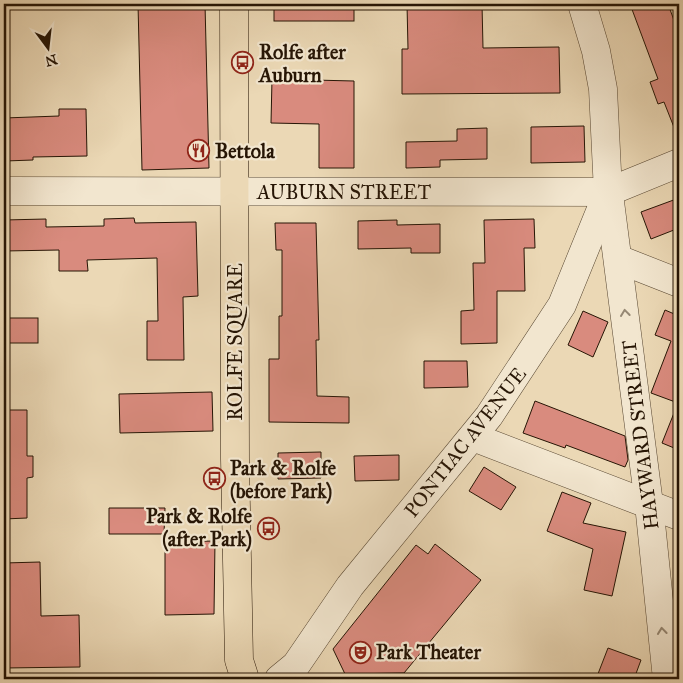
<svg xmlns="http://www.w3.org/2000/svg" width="683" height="683" font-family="'IM FELL Great Primer',serif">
<rect width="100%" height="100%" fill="#ebd8b5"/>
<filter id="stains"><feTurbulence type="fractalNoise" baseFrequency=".004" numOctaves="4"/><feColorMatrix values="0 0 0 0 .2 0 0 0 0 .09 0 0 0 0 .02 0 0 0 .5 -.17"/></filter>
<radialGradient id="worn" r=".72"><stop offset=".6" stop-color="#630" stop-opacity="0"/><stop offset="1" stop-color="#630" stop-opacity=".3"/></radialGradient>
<g fill="#d98b7e" stroke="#261505">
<polygon points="138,4 205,4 209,168 142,170"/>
<rect x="274" y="4" width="80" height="17"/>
<polygon points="407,4 482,4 483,48 559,47 560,93 402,94 402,49 408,49"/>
<polygon points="630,4 668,4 679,34 679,140 664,102 658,104 650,82 658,79"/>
<polygon points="272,79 354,81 354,168 319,168 319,124 271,123"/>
<polygon points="59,109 86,109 87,156 33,157 33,160 5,161 4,118 59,116"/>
<polygon points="584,126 585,162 531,163 531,127"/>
<polygon points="487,128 487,159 440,160 440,167 406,168 406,142 457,141 457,129"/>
<polygon points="679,198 679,228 651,239 641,212"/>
<polygon points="134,218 135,223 196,222 198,296 183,297 184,360 147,360 147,321 158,321 157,258 87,260 88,271 59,271 59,250 4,251 4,220 46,219 46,227 104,226 104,219"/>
<polygon points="534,219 535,248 524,248 525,291 497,291 497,343 461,344 461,311 474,310 473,263 485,263 484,220"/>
<polygon points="397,220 397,225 440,224 440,253 411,253 411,248 358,249 358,221"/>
<polygon points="275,223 316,223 319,340 316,340 317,396 349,397 349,423 269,422 269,359 279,359 279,316 282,316 282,250 276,250"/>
<polygon points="665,310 679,316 679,450 662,443 678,403 651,393 671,341 655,335"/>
<polygon points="583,311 608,322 593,357 568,345"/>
<rect x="4" y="318" width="34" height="25"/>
<polygon points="424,361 467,361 468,387 424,388"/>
<polygon points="212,392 213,431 120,433 119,394"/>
<polygon points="535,401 625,436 628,460 625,467 566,445 565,448 523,433"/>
<polygon points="4,410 27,410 27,456 33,456 33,477 27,478 27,518 4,519"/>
<polygon points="321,452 321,478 278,479 278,453"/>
<polygon points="399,455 399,480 355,481 354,456"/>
<polygon points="484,467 516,487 501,510 469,491"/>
<polygon points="562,492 591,503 583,523 626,532 612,596 584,590 593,549 547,531"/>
<polygon points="109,508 165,508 164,534 109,534"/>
<polygon points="215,541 214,614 165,615 165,542"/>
<polygon points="435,544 481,580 404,673 345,674 333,649 416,545 428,554"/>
<polygon points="40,562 41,616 79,615 80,667 4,668 4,563"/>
<polygon points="608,648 641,660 634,679 596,679"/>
</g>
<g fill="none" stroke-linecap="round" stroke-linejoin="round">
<defs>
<g id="minor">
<polyline points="4,191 608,192 679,163"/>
<polyline points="609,194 649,504 667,679"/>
<polyline points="618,259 679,283"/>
<polyline points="473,437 679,516"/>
<polyline points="279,679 296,665 350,586 489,416 562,305 608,192 603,89 596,51 582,4"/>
</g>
<polyline id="major" points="234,4 235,459 239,660 245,679"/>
</defs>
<use href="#minor" stroke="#574631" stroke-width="29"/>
<use href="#major" stroke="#261505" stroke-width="29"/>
<use href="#minor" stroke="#f2e6cf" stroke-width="28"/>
<use href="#major" stroke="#ebd8b5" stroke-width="28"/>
</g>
<defs><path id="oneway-chevron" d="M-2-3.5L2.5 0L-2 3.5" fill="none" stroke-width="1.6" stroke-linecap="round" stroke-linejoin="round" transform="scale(1.25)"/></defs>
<g stroke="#968874">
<use href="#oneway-chevron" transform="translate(625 313) rotate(-97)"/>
<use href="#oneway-chevron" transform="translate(662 631) rotate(-96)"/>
</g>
<defs>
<symbol id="bus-ring" viewBox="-11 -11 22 22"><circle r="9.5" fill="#f2e6cf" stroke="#8f2418" stroke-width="1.5"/><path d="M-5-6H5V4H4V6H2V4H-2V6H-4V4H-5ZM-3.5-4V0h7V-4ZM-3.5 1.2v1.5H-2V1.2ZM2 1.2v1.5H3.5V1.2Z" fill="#8f2418"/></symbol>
<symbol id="restaurant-ring" viewBox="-11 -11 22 22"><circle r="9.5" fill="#f2e6cf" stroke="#8f2418" stroke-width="1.5"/><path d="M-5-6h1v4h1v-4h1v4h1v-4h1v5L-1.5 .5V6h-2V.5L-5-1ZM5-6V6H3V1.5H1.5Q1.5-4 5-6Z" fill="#8f2418"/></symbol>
<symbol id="theatre-ring" viewBox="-11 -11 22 22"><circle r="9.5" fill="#f2e6cf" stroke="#8f2418" stroke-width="1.5"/><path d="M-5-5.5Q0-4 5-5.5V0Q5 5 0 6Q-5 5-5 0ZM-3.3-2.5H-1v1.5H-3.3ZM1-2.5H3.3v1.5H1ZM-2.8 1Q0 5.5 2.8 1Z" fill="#8f2418"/></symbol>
</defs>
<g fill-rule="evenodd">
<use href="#bus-ring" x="230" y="50" width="25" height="25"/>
<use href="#restaurant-ring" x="186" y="138" width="25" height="25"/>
<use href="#bus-ring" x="202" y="466" width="25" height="25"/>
<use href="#bus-ring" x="256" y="516" width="25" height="25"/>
<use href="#theatre-ring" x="348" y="640" width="25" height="25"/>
</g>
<g text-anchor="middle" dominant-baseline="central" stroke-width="4.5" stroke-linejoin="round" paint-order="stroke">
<g font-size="20" font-weight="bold" fill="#261505" stroke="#f2e6cf" text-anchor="start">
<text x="259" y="52">Rolfe after<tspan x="259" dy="23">Auburn</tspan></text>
<text x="215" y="151">Bettola</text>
<text x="230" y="468">Park &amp; Rolfe<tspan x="230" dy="23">(before Park)</tspan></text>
<text x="252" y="516" text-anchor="end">Park &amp; Rolfe<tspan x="252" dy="23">(after Park)</tspan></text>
<text x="376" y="652">Park Theater</text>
</g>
<g font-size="20" fill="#261505" stroke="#f2e6cf">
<text x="344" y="192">AUBURN STREET</text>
<text transform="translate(235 342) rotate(-90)">ROLFE SQUARE</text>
<text transform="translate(640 435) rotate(-97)">HAYWARD STREET</text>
<text transform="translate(465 442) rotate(-52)">PONTIAC AVENUE</text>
</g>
</g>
<rect width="683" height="683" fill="none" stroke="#ebd8b5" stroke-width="20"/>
<rect x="5" y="5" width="673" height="673" fill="none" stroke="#261505" stroke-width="2.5"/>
<rect x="10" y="10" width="663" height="663" fill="none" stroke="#261505"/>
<g transform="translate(48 48) rotate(165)" stroke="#f2e6cf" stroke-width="4" paint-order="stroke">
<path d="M0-4L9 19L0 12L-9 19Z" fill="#261505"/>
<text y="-8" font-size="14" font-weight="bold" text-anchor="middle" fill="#261505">N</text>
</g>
<rect width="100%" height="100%" filter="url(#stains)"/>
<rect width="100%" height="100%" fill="url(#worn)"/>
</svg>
